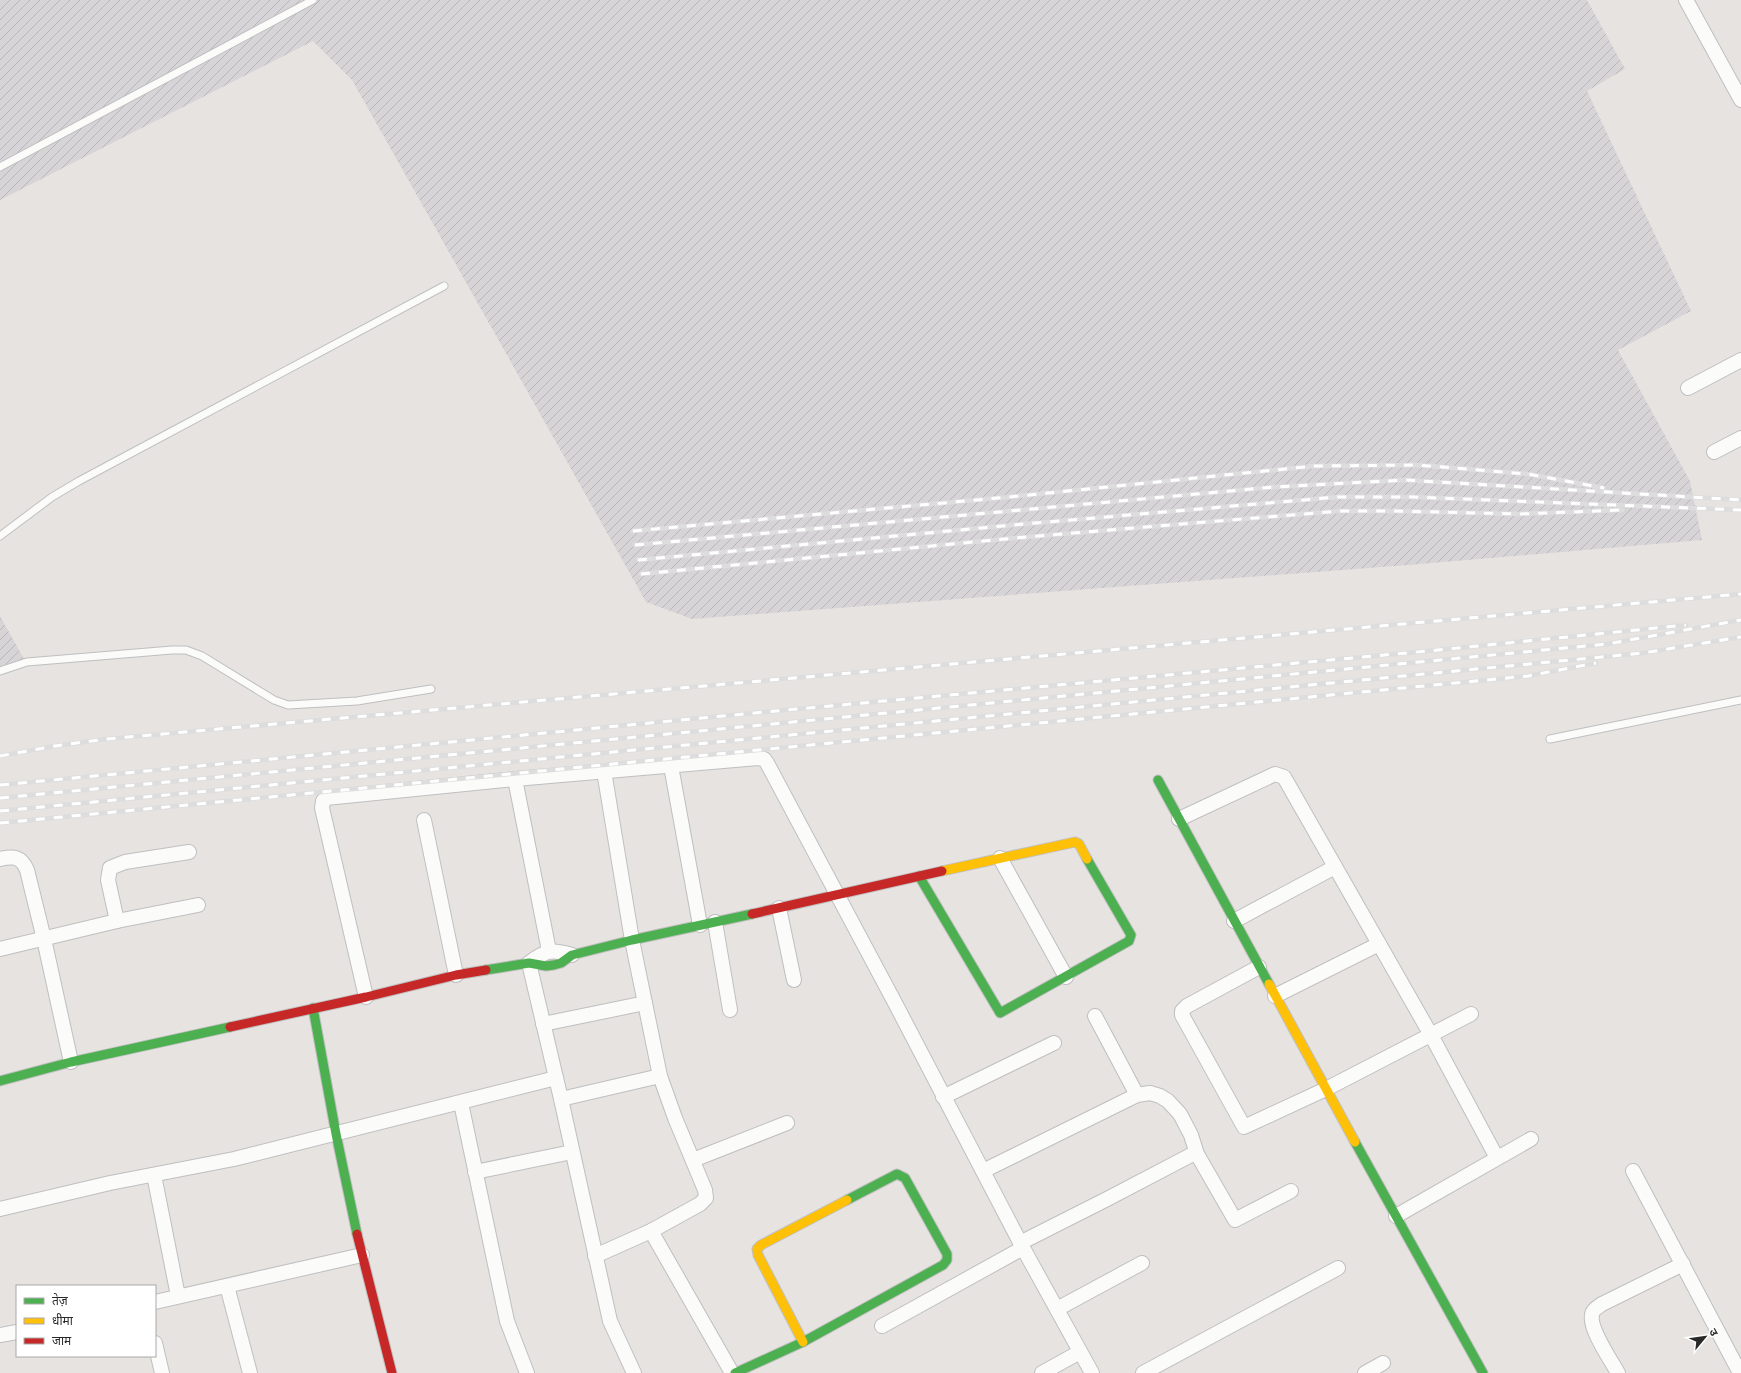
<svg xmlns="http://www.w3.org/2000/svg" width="1741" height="1373" font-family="Commissioner,'Noto Sans Devanagari',sans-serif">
<defs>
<pattern id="industrial-furrows" width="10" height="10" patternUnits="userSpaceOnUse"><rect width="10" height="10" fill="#d7d4d7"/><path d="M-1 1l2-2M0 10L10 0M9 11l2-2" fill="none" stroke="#b9b6b9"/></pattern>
</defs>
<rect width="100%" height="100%" fill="#e6e3e0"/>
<g fill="url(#industrial-furrows)">
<polygon points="0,0 1587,0 1625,69 1587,91 1691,311 1618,350 1690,481 1702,540 1408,565 692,619 646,602 352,80 313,41 0,200"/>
<polygon points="0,616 24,659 0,667"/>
</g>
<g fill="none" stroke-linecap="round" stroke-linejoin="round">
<defs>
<g id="lane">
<polyline points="0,167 313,0"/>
<polyline points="0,536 52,497 79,481 444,286"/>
<polyline points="0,671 27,662 172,650 186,650 202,656 274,700 288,705 357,701 431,689"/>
<polyline points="1550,739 1741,700"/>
</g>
<g id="street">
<polyline points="1686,0 1741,100"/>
<polyline points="1688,388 1741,360"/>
<polyline points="1714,452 1741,438"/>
<polyline points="671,766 700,925"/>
<polyline points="515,779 549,951"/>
<polyline points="1179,819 1275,774 1284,777 1431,1035 1497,1158"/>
<polyline points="424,820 456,975"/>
<polyline points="1000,858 1066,977"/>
<path d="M 0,859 C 13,856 21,856 27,870 L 44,939 L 71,1062"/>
<polyline points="779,908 794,980"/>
<polyline points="117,921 108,880 110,868 125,862 189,852"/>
<polyline points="1234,921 1335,867"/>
<polyline points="715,922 730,1010"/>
<polyline points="0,949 117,921 198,905"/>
<path d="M 572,955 C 551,949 546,950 529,963 L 561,1099 L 610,1321 L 634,1373"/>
<polyline points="1259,967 1187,1006 1182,1011 1182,1015 1244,1127 1326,1089 1471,1014"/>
<polyline points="1275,996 1379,944"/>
<polyline points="366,997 322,808 323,801 326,798 515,779 758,758 764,759 767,763 894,1001 1023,1248 1092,1373"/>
<polyline points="1095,1016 1137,1095"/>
<polyline points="543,1024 645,1003"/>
<polyline points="943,1097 1054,1043"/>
<polyline points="561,1099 660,1076"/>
<polyline points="461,1103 507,1321 527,1373"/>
<polyline points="693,1160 787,1123"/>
<polyline points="983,1171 1137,1095 1150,1093 1160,1096 1168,1101 1180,1114 1191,1135 1197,1154 1235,1220 1291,1191"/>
<polyline points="1633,1171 1740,1373"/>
<polyline points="475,1172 572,1152"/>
<polyline points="154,1175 178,1296"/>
<polyline points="0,1209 110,1183 234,1159 556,1078"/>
<polyline points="1396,1216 1531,1139"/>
<polyline points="651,1231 732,1373"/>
<polyline points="1020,1243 1109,1198 1193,1154 1197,1154"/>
<polyline points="595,1256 651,1231 700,1204 706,1198 705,1190 675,1118 660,1076 632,940 604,771"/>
<polyline points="227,1286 250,1373"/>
<polyline points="155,1302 362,1255"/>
<polyline points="1057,1309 1142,1263"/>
<polyline points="882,1326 1023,1248"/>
<polyline points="0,1335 17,1332"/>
<polyline points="155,1343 162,1373"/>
<polyline points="1042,1373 1080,1352"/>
<polyline points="1143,1373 1338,1268"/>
<polyline points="1365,1373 1383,1363"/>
<path d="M 1618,1373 C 1611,1360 1589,1329 1592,1315 C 1592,1310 1598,1307 1602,1304 L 1683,1264"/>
</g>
<g id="fast">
<polyline points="1158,780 1269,984"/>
<polyline points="919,876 1000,1013 1129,941 1131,935 1087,859"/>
<polyline points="486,970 529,963 546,966 554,965 561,963 572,955 632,940 752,914"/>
<polyline points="313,1008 336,1134 357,1234"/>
<polyline points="0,1081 71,1062 230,1027"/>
<polyline points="1355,1142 1483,1373"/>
<polyline points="735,1373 803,1342 943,1265 947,1260 947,1254 905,1178 897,1174 847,1200"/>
</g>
<g id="slow">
<polyline points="942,871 1075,842 1079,844 1087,859"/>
<polyline points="1269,984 1355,1142"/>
<polyline points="803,1342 758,1255 757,1249 761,1245 847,1200"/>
</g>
<g id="jam">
<polyline points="752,914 942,871"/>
<polyline points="230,1027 366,997 456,975 486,970"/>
<polyline points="357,1234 392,1373"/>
</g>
</defs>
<use href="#lane" stroke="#c0bfc0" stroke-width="9"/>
<use href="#street" stroke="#c0bfc0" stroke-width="16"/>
<use href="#fast" stroke="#c0bfc0" stroke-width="11"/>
<use href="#slow" stroke="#c0bfc0" stroke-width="11"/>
<use href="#jam" stroke="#c0bfc0" stroke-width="11"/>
<use href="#lane" stroke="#fbfbfa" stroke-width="7"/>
<use href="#street" stroke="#fbfbfa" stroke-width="14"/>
<use href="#fast" stroke="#4caf50" stroke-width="9"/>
<use href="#slow" stroke="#ffc107" stroke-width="9"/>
<use href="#jam" stroke="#c62828" stroke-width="9"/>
<defs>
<g id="rail">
<polyline points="633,531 1009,497 1314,466 1417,465 1528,474 1604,488"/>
<polyline points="635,545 1274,487 1405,480 1741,500"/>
<polyline points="638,560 1013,525 1338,497 1413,497 1741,510"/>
<polyline points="641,574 1015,538 1339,511 1395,511 1520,514 1622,510"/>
<polyline points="0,756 55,746 106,739 1741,594"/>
<polyline points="0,785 765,712 1428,651 1686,625"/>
<polyline points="0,798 1607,644 1741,620"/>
<polyline points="0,811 1643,653 1741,637"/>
<polyline points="0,823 1528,676 1596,663"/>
</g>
</defs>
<use href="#rail" stroke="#ddddde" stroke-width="4.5"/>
<use href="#rail" stroke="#fff" stroke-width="3" stroke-dasharray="9" stroke-linecap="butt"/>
</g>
<rect x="16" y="1285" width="140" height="72" fill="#ffffff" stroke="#a9a9a9"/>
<rect x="24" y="1298" width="20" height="6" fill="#4caf50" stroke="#a9a9a9"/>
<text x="52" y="1305" font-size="12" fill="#292929">तेज़</text>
<rect x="24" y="1318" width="20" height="6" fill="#ffc107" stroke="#a9a9a9"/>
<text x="52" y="1325" font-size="12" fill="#292929">धीमा</text>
<rect x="24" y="1338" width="20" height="6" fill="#c62828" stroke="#a9a9a9"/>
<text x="52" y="1345" font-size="12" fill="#292929">जाम</text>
<g transform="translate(1705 1337) rotate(61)" stroke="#ffffff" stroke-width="3" paint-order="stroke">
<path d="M0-3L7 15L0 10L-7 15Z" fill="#292929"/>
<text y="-6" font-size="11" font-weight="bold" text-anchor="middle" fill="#292929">उ</text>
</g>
</svg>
